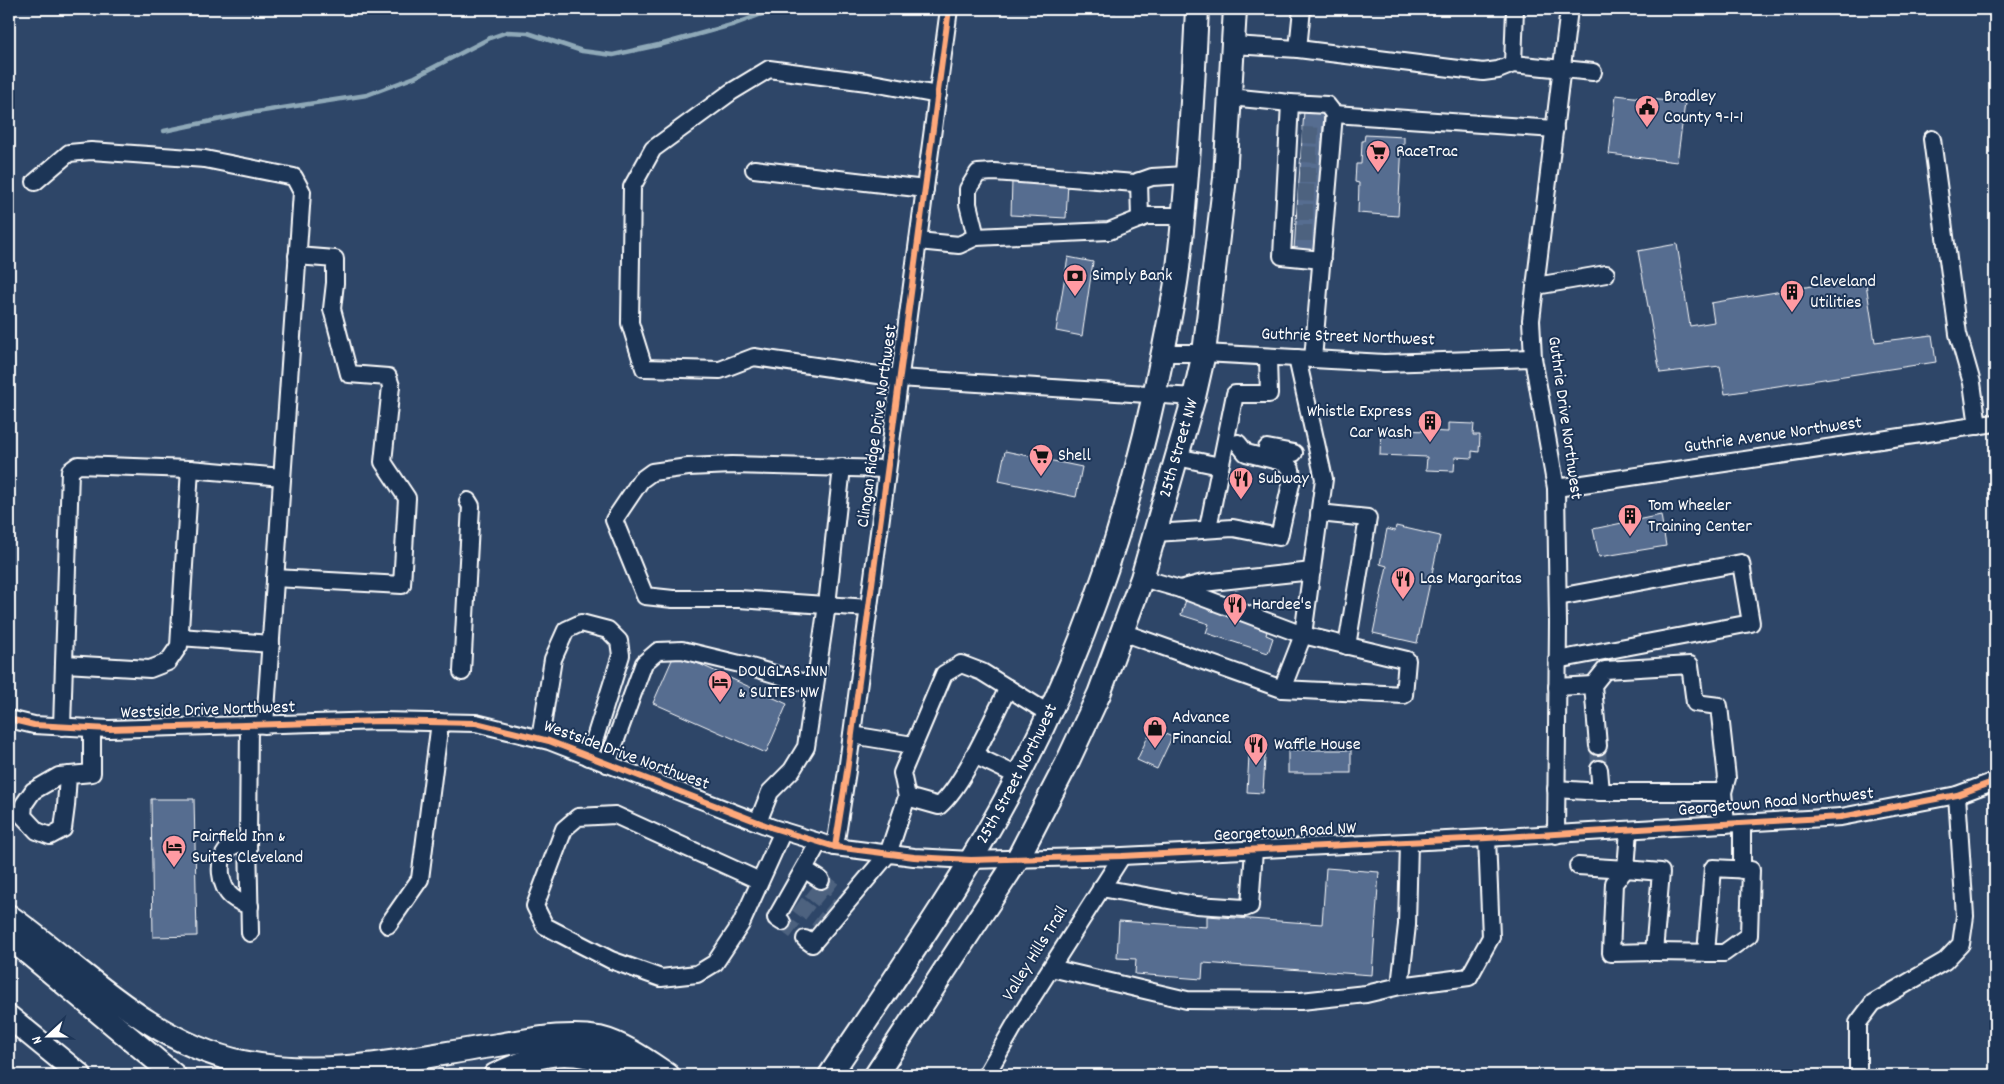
<svg xmlns="http://www.w3.org/2000/svg" width="2004" height="1084" font-family="Dekko,sans-serif">
<rect width="100%" height="100%" fill="#2e4668"/>
<filter id="ink" filterUnits="userSpaceOnUse"><feTurbulence type="fractalNoise" baseFrequency=".02" numOctaves="2"/><feDisplacementMap in="SourceGraphic" scale="10" xChannelSelector="R" yChannelSelector="G"/><feConvolveMatrix kernelMatrix="1 2 1 2 8 2 1 2 1" color-interpolation-filters="sRGB"/></filter>
<g filter="url(#ink)">
<g fill="none" stroke-linecap="round" stroke-linejoin="round">
<polyline stroke="#8fa9b8" stroke-width="4.5" points="164,131 250,113 367,95 415,77 490,38 507,32 528,33 582,51 613,55 663,44 735,24 775,9"/>
</g>
<g fill="#576d90" stroke="#fff">
<polygon points="1059,9 1116,9 1116,12"/>
<polygon points="1616,95 1685,103 1677,162 1609,154"/>
<polygon points="1304,111 1324,113 1315,251 1294,249"/>
<polygon points="1365,135 1404,137 1404,145 1402,144 1398,216 1358,213 1359,183 1355,182 1356,164 1361,164 1362,141 1364,141"/>
<polygon points="1012,181 1068,183 1066,218 1011,215"/>
<polygon points="1677,244 1690,326 1714,322 1711,303 1865,277 1875,342 1932,335 1936,362 1725,394 1720,366 1660,373 1638,251"/>
<polygon points="1068,257 1093,262 1082,336 1056,331"/>
<polygon points="1448,423 1474,424 1473,435 1480,435 1479,452 1472,451 1472,458 1455,457 1454,471 1426,470 1427,457 1380,455 1381,429 1448,432"/>
<polygon points="1005,451 1082,467 1076,497 999,481"/>
<polygon points="1661,515 1666,546 1599,557 1593,529"/>
<polygon points="1396,526 1440,536 1417,643 1373,633 1387,566 1380,564 1387,529 1395,531"/>
<polygon points="1186,600 1268,628 1266,635 1273,638 1268,653 1206,633 1209,624 1181,615"/>
<polygon points="675,653 787,704 766,753 653,703"/>
<polygon points="1152,728 1172,737 1157,769 1137,760"/>
<polygon points="1255,733 1261,733 1261,740 1266,741 1263,793 1247,792 1250,737 1255,737"/>
<rect x="1288" y="750" width="63" height="23"/>
<polygon points="151,799 194,799 197,936 153,937"/>
<polygon points="1326,868 1379,872 1372,975 1203,963 1202,979 1135,974 1136,959 1117,958 1119,921 1207,927 1207,916 1322,924"/>
</g>
<g fill="none" stroke-linecap="round" stroke-linejoin="round">
<g stroke="#4d627f" stroke-width="16" stroke-dasharray="16 8" stroke-linecap="butt">
<polyline points="1302,135 1323,136"/>
<polyline points="1301,154 1321,155"/>
<polyline points="1300,175 1320,175"/>
<polyline points="1298,192 1319,193"/>
<polyline points="1297,212 1318,212"/>
<polyline points="1296,233 1317,233"/>
<polyline points="1598,746 1599,769"/>
<polyline points="821,880 841,895"/>
<polyline points="810,890 831,907"/>
<polyline points="797,904 821,922"/>
<polyline points="782,922 805,939"/>
</g>
<defs>
<g id="minor">
<polyline points="1233,45 1298,49 1483,72 1498,70 1513,64 1515,9"/>
<polyline points="1298,49 1302,9"/>
<polyline points="1513,64 1593,72"/>
<polyline points="938,95 867,82 769,69 731,92 653,149 632,187 630,323 644,368 720,370 754,357 899,378 1194,397"/>
<polyline points="1230,97 1290,103"/>
<polyline points="1334,114 1555,129"/>
<polyline points="1932,139 1958,334 1972,383 1978,426"/>
<polyline points="754,169 925,189"/>
<polyline points="1139,181 1140,219"/>
<polyline points="35,182 69,153 91,151 205,159 294,177 302,192 265,725"/>
<polyline points="976,237 968,204 968,189 978,173 994,172 1135,183 1152,177 1186,175"/>
<polyline points="918,241 959,245 976,237 1109,231 1147,216 1183,216"/>
<polyline points="1536,286 1606,274"/>
<polyline points="1162,353 1204,353 1384,363 1533,358"/>
<polyline points="1313,359 1334,114 1327,105 1290,103 1282,256 1322,260"/>
<polyline points="1267,448 1294,453"/>
<polyline points="1177,457 1220,466"/>
<polyline points="1556,488 1995,423"/>
<polyline points="1319,513 1368,518 1347,646"/>
<polyline points="1208,528 1235,394 1269,394 1268,357"/>
<polyline points="1155,533 1233,528 1279,537 1292,479 1291,469 1286,463 1246,453 1238,443"/>
<polyline points="275,578 402,585 407,498 383,462 391,386 388,377 349,374 332,309 335,283 335,259 297,256"/>
<polyline points="1142,578 1180,589 1203,583 1312,571"/>
<polyline points="1180,589 1303,635 1324,479 1297,358"/>
<polyline points="869,608 739,599 673,599 645,596 614,520 641,480 652,472 688,467 732,465 887,469"/>
<polyline points="1122,632 1282,689 1404,695 1407,660 1303,635 1282,689"/>
<polyline points="180,637 271,644"/>
<polyline points="1557,660 1751,623 1741,563 1558,597"/>
<polyline points="65,664 150,669 168,662 179,646 190,469"/>
<polyline points="462,672 471,506 468,501"/>
<polyline points="1557,687 1593,685"/>
<polyline points="9,719 34,725 109,729 381,721 476,723 549,741 773,828 835,847 914,857 971,860 1122,856 1487,838 1841,817 1957,795 1995,781"/>
<polyline points="249,725 248,841 250,933"/>
<polyline points="62,727 70,471 78,465 190,469 282,477"/>
<polyline points="852,735 913,745"/>
<polyline points="540,739 553,659 566,630 581,623 608,630 619,641 621,655 589,757"/>
<polyline points="1598,746 1593,685 1605,670 1690,665 1695,703 1719,706 1727,778 1723,792"/>
<polyline points="974,755 1018,776"/>
<polyline points="607,764 644,663 658,651 682,650 744,665 815,686"/>
<polyline points="1599,769 1601,792"/>
<polyline points="68,775 66,806 63,829 50,836 37,831 23,816 24,804 33,791 59,776 92,773 92,728"/>
<polyline points="1556,789 1601,792 1723,792 1726,824"/>
<path d="M 907,797 L 939,806 C 964,785 992,719 1008,688"/>
<polyline points="758,822 770,792 792,770 806,747 827,605 842,467"/>
<polyline points="1742,823 1742,870"/>
<polyline points="1556,835 1558,623 1556,488 1533,358 1531,320 1569,9"/>
<path d="M 248,841 C 243,843 234,844 230,848 C 215,858 220,888 232,897 C 237,901 244,904 250,906"/>
<polyline points="835,847 847,771 949,9"/>
<polyline points="1578,866 1626,869 1629,830"/>
<polyline points="804,869 821,880"/>
<polygon points="1626,869 1661,872 1654,952 1611,953 1614,883"/>
<polyline points="760,881 615,815 578,817 564,829 535,906 545,926 611,960 661,978 697,974 715,963 741,924 783,831"/>
<polyline points="1101,888 1196,905 1245,908 1250,906 1254,850"/>
<polyline points="782,922 776,918 819,842"/>
<polyline points="388,925 420,879 440,722"/>
<polyline points="805,939 812,944 888,854 907,797 902,773 944,674 961,664 982,672 1048,713"/>
<polyline points="1654,952 1724,953 1749,935 1751,870 1713,868 1706,953"/>
<polyline points="1051,968 1187,1000 1301,1001 1366,994 1400,986 1407,925 1409,842"/>
<polyline points="1400,986 1469,977 1491,937 1487,838"/>
<polyline points="986,1075 1017,1021 1122,856"/>
<polyline points="1858,1075 1858,1023 1873,1003 1945,961 1961,944 1965,916 1957,795"/>
</g>
<g id="highway">
<path d="M 9,916 C 83,969 150,1043 243,1062 C 328,1080 414,1057 498,1045 C 531,1040 565,1032 599,1038 C 624,1044 647,1061 668,1075"/>
<polyline points="9,937 174,1075"/>
<polyline points="9,1017 80,1075"/>
<path d="M 495,1075 C 539,1054 565,1046 612,1064 C 620,1068 630,1070 637,1075"/>
<path id="s1" d="M 830,1075 C 899,972 972,869 1028,757 C 1093,630 1137,487 1164,347 C 1169,321 1175,294 1178,268 C 1188,182 1193,95 1197,9"/>
<path id="s2" d="M 876,1075 L 1017,860 L 1066,765 L 1099,694 L 1142,578 L 1194,397 L 1204,353 L 1225,178 L 1235,9"/>
</g>
</defs>
<use href="#minor" stroke="#fff" stroke-width="20"/>
<use href="#highway" stroke="#fff" stroke-width="26"/>
<use href="#minor" stroke="#1d3557" stroke-width="16"/>
<use href="#highway" stroke="#1d3557" stroke-width="22"/>
<defs>
<g id="cycleway">
<polyline points="9,719 34,725 109,729 381,721 476,723 549,741 773,828 835,847 914,857 971,860 1122,856 1487,838 1841,817 1957,795 1995,781"/>
<polyline points="835,847 847,771 949,9"/>
</g>
</defs>
<use href="#cycleway" stroke="#1d3557" stroke-width="9"/>
<use href="#cycleway" stroke="#fea87a" stroke-width="6"/>
</g>
</g>
<defs>
<symbol id="civic-pin" viewBox="-11 -11 22 30"><path d="M0 17L-7.5 6A9.5 9.5 0 1 1 7.5 6Z" fill="#ff9aa2" stroke="#1d3557"/><path d="M-.6-6.5H3V-4.5H.6V-3L4-1V1h2V6H-6V1h2V-1L-.6-3ZM-1.2 2.5V6h2.4V2.5Z" fill="#111"/></symbol>
<symbol id="supermarket-pin" viewBox="-11 -11 22 30"><path d="M0 17L-7.5 6A9.5 9.5 0 1 1 7.5 6Z" fill="#ff9aa2" stroke="#1d3557"/><path d="M-6-5.5h2.5l.6 2H6L4.5 2H-2.5L-4.4-4H-6ZM-1.5 3.2a1.3 1.3 0 1 0 .1 0ZM3 3.2a1.3 1.3 0 1 0 .1 0Z" fill="#111"/></symbol>
<symbol id="bank-pin" viewBox="-11 -11 22 30"><path d="M0 17L-7.5 6A9.5 9.5 0 1 1 7.5 6Z" fill="#ff9aa2" stroke="#1d3557"/><path d="M-6-4H6V4H-6ZM0-2.3a2.3 2.3 0 1 0 0 4.6a2.3 2.3 0 1 0 0-4.6Z" fill="#111"/></symbol>
<symbol id="building-pin" viewBox="-11 -11 22 30"><path d="M0 17L-7.5 6A9.5 9.5 0 1 1 7.5 6Z" fill="#ff9aa2" stroke="#1d3557"/><path d="M-4-6H4V6H1V3H-1V6H-4ZM-2.5-4.3h1.7v1.8h-1.7ZM.8-4.3h1.7v1.8H.8ZM-2.5-1h1.7V.8h-1.7ZM.8-1h1.7V.8H.8Z" fill="#111"/></symbol>
<symbol id="restaurant-pin" viewBox="-11 -11 22 30"><path d="M0 17L-7.5 6A9.5 9.5 0 1 1 7.5 6Z" fill="#ff9aa2" stroke="#1d3557"/><path d="M-5-6h1v4h1v-4h1v4h1v-4h1v5L-1.5 .5V6h-2V.5L-5-1ZM5-6V6H3V1.5H1.5Q1.5-4 5-6Z" fill="#111"/></symbol>
<symbol id="hotel-pin" viewBox="-11 -11 22 30"><path d="M0 17L-7.5 6A9.5 9.5 0 1 1 7.5 6Z" fill="#ff9aa2" stroke="#1d3557"/><path d="M-6-4.5h1.5V1H6V5H4.5V3h-9V5H-6ZM-4 0a1.8 1.8 0 1 1 3.6 0ZM.5 0V-2.5h3Q6-2.5 6 0Z" fill="#111"/></symbol>
<symbol id="shop-pin" viewBox="-11 -11 22 30"><path d="M0 17L-7.5 6A9.5 9.5 0 1 1 7.5 6Z" fill="#ff9aa2" stroke="#1d3557"/><path d="M-5-2.5h2.3a2.7 3.5 0 0 1 5.4 0H5L5.5 6h-11ZM-1.5-2.5h3a1.5 2.3 0 0 0-3 0Z" fill="#111"/></symbol>
</defs>
<g fill-rule="evenodd">
<use href="#civic-pin" x="1633" y="93" width="28" height="38"/>
<use href="#supermarket-pin" x="1364" y="138" width="28" height="38"/>
<use href="#bank-pin" x="1061" y="262" width="28" height="38"/>
<use href="#building-pin" x="1778" y="278" width="28" height="38"/>
<use href="#building-pin" x="1416" y="408" width="28" height="38"/>
<use href="#supermarket-pin" x="1027" y="442" width="28" height="38"/>
<use href="#restaurant-pin" x="1227" y="465" width="28" height="38"/>
<use href="#building-pin" x="1616" y="502" width="28" height="38"/>
<use href="#restaurant-pin" x="1389" y="565" width="28" height="38"/>
<use href="#restaurant-pin" x="1221" y="591" width="28" height="38"/>
<use href="#hotel-pin" x="706" y="668" width="28" height="38"/>
<use href="#shop-pin" x="1141" y="714" width="28" height="38"/>
<use href="#restaurant-pin" x="1242" y="731" width="28" height="38"/>
<use href="#hotel-pin" x="160" y="833" width="28" height="38"/>
</g>
<g text-anchor="middle" dominant-baseline="central" stroke-width="4" stroke-linejoin="round" paint-order="stroke">
<g font-size="18" fill="#fff" stroke="#1d3557" text-anchor="start">
<text x="1664" y="97">Bradley<tspan x="1664" dy="21">County 9-1-1</tspan></text>
<text x="1396" y="152">RaceTrac</text>
<text x="1092" y="276">Simply Bank</text>
<text x="1810" y="282">Cleveland<tspan x="1810" dy="21">Utilities</tspan></text>
<text x="1412" y="412" text-anchor="end">Whistle Express<tspan x="1412" dy="21">Car Wash</tspan></text>
<text x="1058" y="456">Shell</text>
<text x="1258" y="479">Subway</text>
<text x="1648" y="506">Tom Wheeler<tspan x="1648" dy="21">Training Center</tspan></text>
<text x="1420" y="579">Las Margaritas</text>
<text x="1252" y="605">Hardee's</text>
<text x="738" y="672">DOUGLAS INN<tspan x="738" dy="21">&amp; SUITES NW</tspan></text>
<text x="1172" y="718">Advance<tspan x="1172" dy="21">Financial</tspan></text>
<text x="1274" y="745">Waffle House</text>
<text x="192" y="837">Fairfield Inn &amp;<tspan x="192" dy="21">Suites Cleveland</tspan></text>
</g>
<g font-size="18" fill="#fff" stroke="#1d3557">
<text transform="translate(1348 338) rotate(2)">Guthrie Street Northwest</text>
<text transform="translate(1564 418) rotate(82)">Guthrie Drive Northwest</text>
<text transform="translate(878 426) rotate(-82)">Clingan Ridge Drive Northwest</text>
<text transform="translate(1773 436) rotate(-8)">Guthrie Avenue Northwest</text>
<text stroke="none"><textPath href="#s2" startOffset="701">25th Street NW</textPath></text>
<text transform="translate(208 711) rotate(-2)">Westside Drive Northwest</text>
<text transform="translate(626 756) rotate(20)">Westside Drive Northwest</text>
<text stroke="none"><textPath href="#s1" startOffset="355">25th Street Northwest</textPath></text>
<text transform="translate(1776 803) rotate(-5)">Georgetown Road Northwest</text>
<text transform="translate(1285 833) rotate(-3)">Georgetown Road NW</text>
<text transform="translate(1036 954) rotate(-58)">Valley Hills Trail</text>
</g>
</g>
<rect width="2004" height="1084" fill="none" stroke="#1d3557" stroke-width="30"/>
<rect x="15" y="15" width="1974" height="1054" fill="none" stroke="#fff" stroke-width="2" filter="url(#ink)"/>
<g transform="translate(48 1036) rotate(249)" stroke="#1d3557" stroke-width="4" paint-order="stroke">
<path d="M0-4L9 19L0 12L-9 19Z" fill="#ffffff"/>
<text y="-8" font-size="14" font-weight="bold" text-anchor="middle" fill="#ffffff">N</text>
</g>
</svg>
